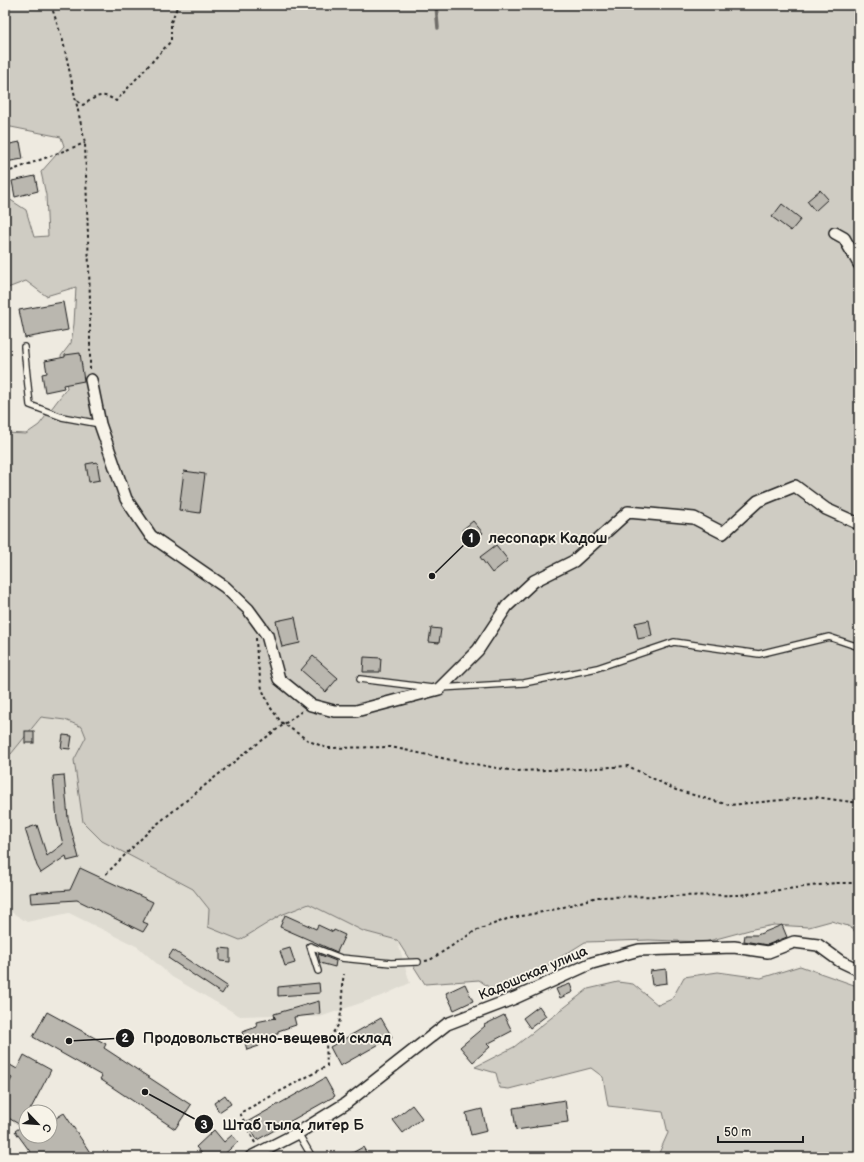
<svg xmlns="http://www.w3.org/2000/svg" width="864" height="1162" font-family="'Balsamiq Sans',sans-serif">
<rect width="100%" height="100%" fill="#eeeae0"/>
<filter id="ink" filterUnits="userSpaceOnUse"><feTurbulence type="fractalNoise" baseFrequency=".025" numOctaves="2"/><feDisplacementMap in="SourceGraphic" scale="8" xChannelSelector="R" yChannelSelector="G"/><feConvolveMatrix kernelMatrix="1 2 1 2 8 2 1 2 1" color-interpolation-filters="sRGB"/></filter>
<g filter="url(#ink)">
<polygon fill="#dedbd1" points="41,717 65,720 82,727 86,737 74,760 103,841 193,889 209,909 240,940 281,915 309,904 363,931 397,940 410,983 384,995 320,1017 274,1015 240,1016 172,977 138,947 69,913 27,922 5,908 5,793 11,754"/>
<g fill="#cfccc3" stroke="#767470">
<polygon points="5,5 859,5 859,934 848,926 831,921 809,927 774,925 753,929 705,942 649,940 585,942 537,972 523,978 511,991 497,993 479,980 425,984 397,940 363,931 309,904 281,915 240,940 208,927 209,909 193,889 102,841 83,822 74,760 86,737 82,727 65,720 41,717 11,754 5,753 5,433 26,434 39,425 67,388 61,356 71,343 74,324 76,287 46,296 26,281 5,289 5,208 9,199 26,210 34,237 48,236 46,195 41,172 64,146 61,137 11,127 5,130"/>
<polygon points="800,966 854,985 859,986 859,1157 659,1157 659,1153 668,1133 663,1112 608,1106 603,1077 591,1068 509,1089 500,1088 496,1073 475,1067 514,1047 588,989 618,982 633,984 658,1005 672,999 684,977 718,972 761,978"/>
</g>
<g fill="none" stroke-linecap="round" stroke-linejoin="round">
<polyline stroke="#6f6d69" stroke-width="3.5" points="436,5 438,28"/>
</g>
<g fill="#bab7af" stroke="#1c1c1c">
<polygon points="20,142 23,159 5,162 5,145"/>
<polygon points="35,176 38,191 15,197 12,181"/>
<polygon points="820,190 828,199 815,211 807,201"/>
<polygon points="782,204 801,219 791,231 772,217"/>
<polygon points="63,302 68,330 25,338 19,310"/>
<polygon points="80,353 84,381 63,385 64,388 45,392 42,374 47,373 45,361 65,357 65,355"/>
<polygon points="97,462 100,480 89,482 86,464"/>
<polygon points="184,471 205,474 200,513 179,510"/>
<polygon points="473,521 483,533 471,542 462,530"/>
<polygon points="496,545 508,560 492,573 480,557"/>
<polygon points="295,617 300,643 282,647 276,621"/>
<polygon points="649,620 652,636 638,639 635,623"/>
<polygon points="431,628 441,629 439,643 429,642"/>
<polygon points="313,656 338,678 326,692 301,670"/>
<polygon points="364,657 381,658 380,672 363,672"/>
<rect x="25" y="731" width="9" height="12"/>
<polygon points="63,735 72,736 70,749 61,748"/>
<polygon points="64,775 68,818 79,858 67,861 66,856 41,873 37,866 25,829 37,825 47,856 63,844 57,820 53,776"/>
<polygon points="80,868 153,902 143,922 148,924 143,932 77,900 31,903 30,893 70,890"/>
<polygon points="285,915 316,929 318,925 333,932 334,930 345,935 337,952 280,927"/>
<polygon points="782,925 787,937 767,945 744,941 745,935 757,935"/>
<polygon points="220,948 230,949 230,962 220,961"/>
<polygon points="290,948 295,963 285,966 280,951"/>
<polygon points="173,950 227,986 222,994 168,958"/>
<polygon points="318,954 336,961 335,967 320,963"/>
<polygon points="666,969 667,983 652,985 650,971"/>
<polygon points="319,983 320,993 278,996 278,987"/>
<polygon points="465,984 473,1001 454,1010 446,993"/>
<polygon points="570,984 573,992 560,998 556,989"/>
<polygon points="319,1001 320,1014 294,1017 296,1025 278,1031 278,1034 256,1038 259,1046 247,1050 242,1032 257,1027 256,1022 276,1018 275,1019 274,1014"/>
<polygon points="539,1006 546,1016 530,1028 523,1018"/>
<polygon points="47,1012 106,1044 104,1048 191,1105 175,1129 100,1079 102,1076 33,1037"/>
<polygon points="504,1015 512,1031 487,1044 490,1047 473,1062 460,1047 485,1026 484,1025"/>
<polygon points="381,1018 392,1037 340,1066 330,1047"/>
<polygon points="24,1055 51,1070 29,1112 26,1112 26,1136 50,1136 50,1122 64,1113 93,1157 34,1157 15,1131 22,1126 5,1116 5,1091 12,1078 5,1074 5,1062 17,1069"/>
<polygon points="325,1078 335,1096 257,1140 247,1122"/>
<polygon points="225,1095 231,1104 219,1112 214,1103"/>
<polygon points="565,1100 568,1122 536,1126 536,1127 516,1130 513,1108"/>
<polygon points="412,1105 422,1118 403,1133 393,1120"/>
<polygon points="482,1109 487,1131 471,1135 466,1113"/>
<polygon points="214,1130 224,1142 232,1135 238,1142 221,1157 205,1157 196,1147"/>
<polygon points="363,1147 369,1157 345,1157"/>
</g>
<g fill="none" stroke-linecap="round" stroke-linejoin="round">
<defs>
<g id="lane">
<polyline points="24,347 30,405 62,417 100,424"/>
<polyline points="360,679 432,688"/>
<polyline points="440,688 524,683 597,668 674,642 759,654 829,637 859,647"/>
<polyline points="318,971 310,946 341,958 391,963 418,962"/>
<polyline points="298,1133 312,1157"/>
</g>
<g id="street">
<polyline points="835,233 844,238 859,264"/>
<polyline points="91,380 100,424 126,499 151,536 225,587 248,609 267,635 279,679 311,705 334,711 356,711 439,689 478,650 507,606 534,581 574,561 628,512 694,518 723,533 758,501 795,486 826,509 859,524"/>
<polyline points="5,1156 6,1157"/>
<polyline points="251,1157 298,1133 345,1104 447,1024 515,998 592,963 639,950 734,947 768,952 794,942 818,945 840,961 859,970"/>
</g>
</defs>
<use href="#lane" stroke="#1c1c1c" stroke-width="8"/>
<use href="#street" stroke="#1c1c1c" stroke-width="14"/>
<g stroke="#1c1c1c" stroke-width="2" stroke-dasharray="3 3" stroke-linecap="butt">
<polyline points="51,5 63,41 85,143 90,300 90,369"/>
<path d="M 77,101 L 83,105 C 96,97 101,91 116,101 L 171,41 L 171,22 L 178,5"/>
<polyline points="5,173 85,143"/>
<polyline points="256,638 257,659 262,689 270,707 281,722 309,741 327,748 391,747 451,760 515,771 581,769 628,766 676,790 729,805 815,797 859,803"/>
<polyline points="5,840 10,838"/>
<polyline points="106,874 151,829 245,753 302,711"/>
<polyline points="425,961 430,960 475,931 507,919 557,909 597,897 740,895 835,883 859,883"/>
<polyline points="255,1143 240,1113 327,1066 326,1043 339,1024 343,1002 342,986 344,974"/>
</g>
<use href="#lane" stroke="#f7f3e8" stroke-width="5.5"/>
<use href="#street" stroke="#f7f3e8" stroke-width="11"/>
</g>
</g>
<g text-anchor="middle" dominant-baseline="central" stroke-width="3.5" stroke-linejoin="round" paint-order="stroke">
<g font-size="14" fill="#1c1c1c" stroke="#f7f3e8">
<text transform="translate(533 973) rotate(-23)">Кадошская улица</text>
</g>
</g>
<path fill="none" stroke="#1c1c1c" stroke-width="1.5" d="M432 576L471 538M69 1041L125 1038M145 1092L204 1124"/>
<g fill="#1c1c1c" stroke="#f7f3e8" stroke-width="1.5">
<circle cx="432" cy="576" r="4"/>
<circle cx="69" cy="1041" r="4"/>
<circle cx="145" cy="1092" r="4"/>
<circle cx="471" cy="538" r="10"/>
<circle cx="125" cy="1038" r="10"/>
<circle cx="204" cy="1124" r="10"/>
</g>
<g font-size="12" text-anchor="middle" font-weight="bold" fill="#fff">
<text x="471" y="542">1</text>
<text x="125" y="1042">2</text>
<text x="204" y="1129">3</text>
</g>
<g font-size="15" text-anchor="middle" font-weight="bold" fill="#1c1c1c" stroke="#f7f3e8" stroke-width="3.5" stroke-linejoin="round" paint-order="stroke">
<text x="548" y="543">лесопарк Кадош</text>
<text x="267" y="1043">Продовольственно-вещевой склад</text>
<text x="293" y="1130">Штаб тыла, литер Б</text>
</g>
<rect width="864" height="1162" fill="none" stroke="#f7f3e8" stroke-width="20"/>
<rect x="10" y="10" width="844" height="1142" fill="none" stroke="#1c1c1c" stroke-width="1.5" filter="url(#ink)"/>
<g transform="translate(38 1124) rotate(115)"><circle r="19" fill="#f7f3e8" stroke="#9f9d96"/>
<path d="M0-3L7 15L0 10L-7 15Z" fill="#1c1c1c"/>
<text y="-6" font-size="11" font-weight="bold" text-anchor="middle" fill="#1c1c1c">С</text>
</g>
<path d="M718 1136v6h85v-6" fill="none" stroke="#1c1c1c" stroke-width="2"/>
<text x="724" y="1136" font-size="12" fill="#1c1c1c" stroke="#f7f3e8" stroke-width="3" paint-order="stroke">50 m</text>
</svg>
